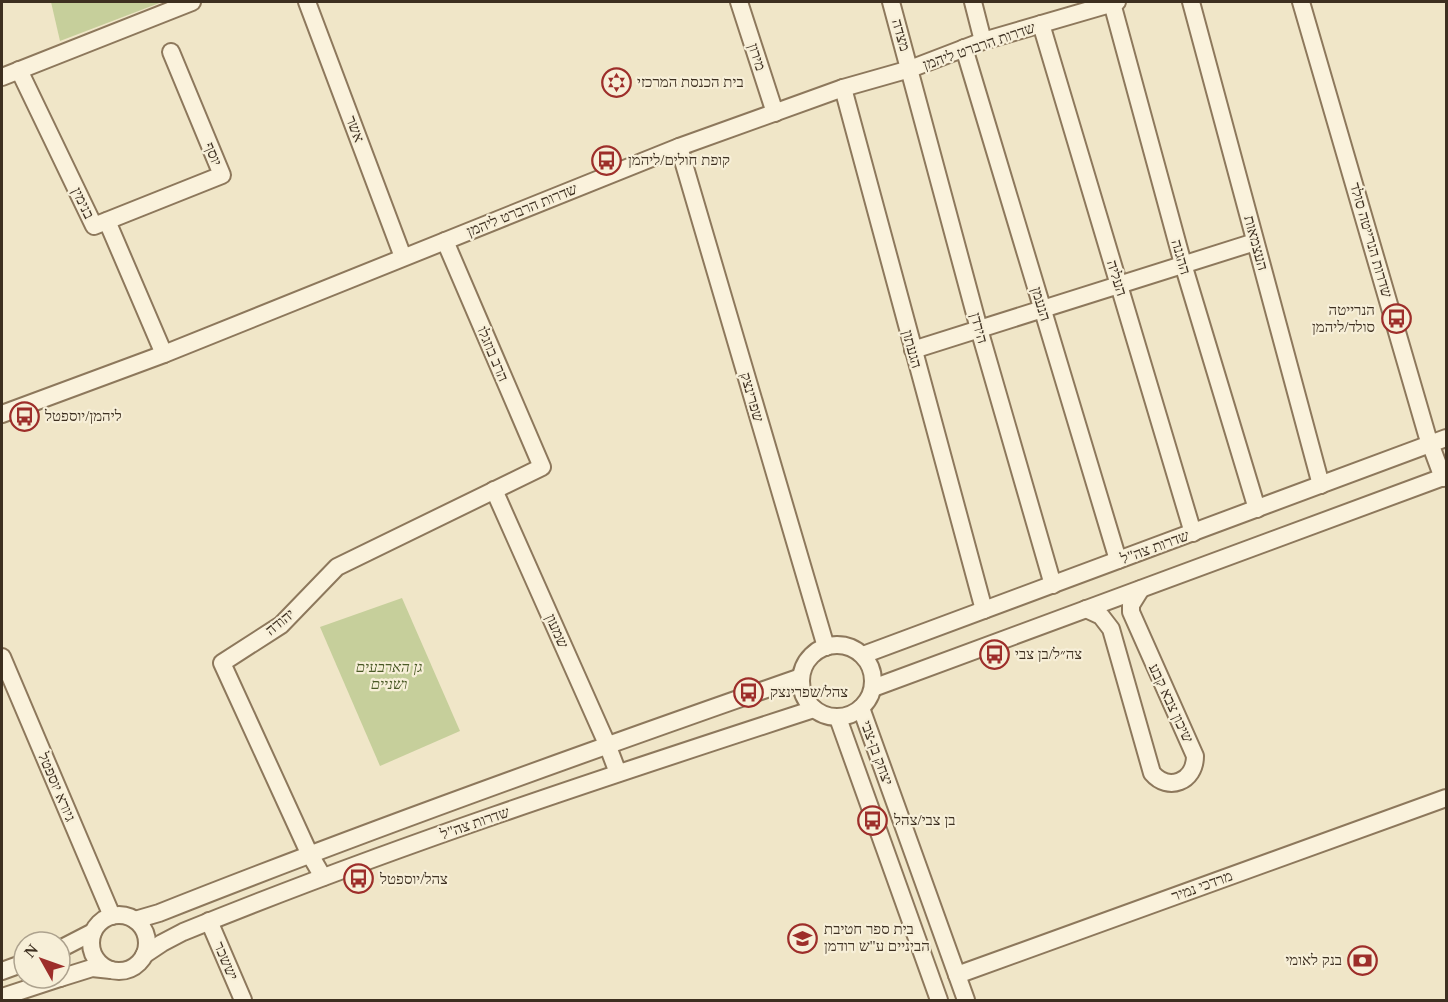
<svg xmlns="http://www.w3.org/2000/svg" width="1448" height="1002" font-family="'Times New Roman','Noto Sans Hebrew',serif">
<rect width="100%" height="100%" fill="#f0e6c8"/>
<g fill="#c6cf9b">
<polygon points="51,2 162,2 60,41"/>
<polygon points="402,598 460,731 380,766 320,627"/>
</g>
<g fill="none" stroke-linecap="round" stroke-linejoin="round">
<defs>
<g id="minor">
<polyline points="307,2 403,257"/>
<polyline points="739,2 775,113"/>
<polyline points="891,2 979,329 1053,585"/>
<polyline points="973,2 983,41"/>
<polyline points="1191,2 1321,485"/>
<polyline points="1301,2 1427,435 1443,478"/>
<polyline points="1112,3 1183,264 1257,509"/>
<polyline points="1041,24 1193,533"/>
<polyline points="964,48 1118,560"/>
<polyline points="19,70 94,226 222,175 171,52"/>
<polyline points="2,77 192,2"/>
<polyline points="843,88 984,610"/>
<polyline points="679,147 826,647"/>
<polyline points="107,221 164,354"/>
<polyline points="913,350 1255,242"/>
<polyline points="2,414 164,354 679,147 843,88 910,69 983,41 1117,2"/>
<polyline points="494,490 607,744 618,773"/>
<path d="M 1086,609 L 1101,616 L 1111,629 L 1152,773 C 1168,792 1195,782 1195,756 L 1131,612 L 1131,605 L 1141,589"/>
<circle cx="837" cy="681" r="36"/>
<polyline points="863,655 1446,438"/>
<polyline points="2,657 112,916"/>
<polyline points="873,688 1446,476"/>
<polyline points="861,708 966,1000"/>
<polyline points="838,718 939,1000"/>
<polyline points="323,877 309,853 222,663 281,625 337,567 542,467 445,241"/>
<circle cx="119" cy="943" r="28"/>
<path d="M 135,920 L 159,913 C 371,829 586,752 801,677"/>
<polyline points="209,921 243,1000"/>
<polyline points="60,949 93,932"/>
<path d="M 144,955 L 162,943 L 183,932 C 389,848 602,778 814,709"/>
<polyline points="2,971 24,963"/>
<polyline points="957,975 1446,798"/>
<polyline points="60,978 92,968 111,970"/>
<polyline points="2,997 60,978"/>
</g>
</defs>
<use href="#minor" stroke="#8d785c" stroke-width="20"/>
<use href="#minor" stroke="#faf2dc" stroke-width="16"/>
</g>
<defs>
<symbol id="synagogue-ring" viewBox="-11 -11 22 22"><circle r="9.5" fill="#f7efd8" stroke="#9d2e2a" stroke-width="1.5"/><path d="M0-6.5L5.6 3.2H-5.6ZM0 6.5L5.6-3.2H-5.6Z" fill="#9d2e2a"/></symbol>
<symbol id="bus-ring" viewBox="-11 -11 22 22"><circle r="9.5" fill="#f7efd8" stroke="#9d2e2a" stroke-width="1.5"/><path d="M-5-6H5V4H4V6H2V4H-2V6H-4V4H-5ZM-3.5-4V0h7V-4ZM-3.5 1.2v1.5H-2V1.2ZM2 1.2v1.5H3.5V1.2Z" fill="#9d2e2a"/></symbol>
<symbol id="school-ring" viewBox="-11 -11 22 22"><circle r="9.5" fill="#f7efd8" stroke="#9d2e2a" stroke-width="1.5"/><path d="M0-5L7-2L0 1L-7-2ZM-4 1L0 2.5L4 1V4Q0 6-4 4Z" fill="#9d2e2a"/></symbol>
<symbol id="bank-ring" viewBox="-11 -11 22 22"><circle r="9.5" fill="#f7efd8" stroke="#9d2e2a" stroke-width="1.5"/><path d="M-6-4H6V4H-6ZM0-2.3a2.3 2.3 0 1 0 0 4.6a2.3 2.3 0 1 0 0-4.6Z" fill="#9d2e2a"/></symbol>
</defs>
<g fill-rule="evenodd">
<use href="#synagogue-ring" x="600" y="66" width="33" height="33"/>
<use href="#bus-ring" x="590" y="144" width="33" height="33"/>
<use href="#bus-ring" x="1380" y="302" width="33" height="33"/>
<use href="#bus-ring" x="8" y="400" width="33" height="33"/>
<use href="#bus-ring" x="978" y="638" width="33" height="33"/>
<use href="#bus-ring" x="732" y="676" width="33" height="33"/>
<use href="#bus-ring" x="856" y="804" width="33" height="33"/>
<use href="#bus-ring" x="342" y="862" width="33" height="33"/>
<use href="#school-ring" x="786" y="922" width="33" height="33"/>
<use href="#bank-ring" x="1346" y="944" width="33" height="33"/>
</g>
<g text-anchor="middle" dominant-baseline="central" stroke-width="4.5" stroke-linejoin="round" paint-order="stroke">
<g font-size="15" fill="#3d2f20" stroke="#f7efd8">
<text transform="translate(901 35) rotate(74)">מצדה</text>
<text transform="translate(979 46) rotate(-19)">שדרות הרברט ליהמן</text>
<text transform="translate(757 57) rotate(72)">מירון</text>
<text transform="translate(355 129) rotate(69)">אשר</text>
<text transform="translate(213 154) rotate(67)">יוסף</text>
<text transform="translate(83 203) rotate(64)">בנימין</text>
<text transform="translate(522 210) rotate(-22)">שדרות הרברט ליהמן</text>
<text transform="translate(1371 240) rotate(74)">שדרות הנרייטה סולד</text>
<text transform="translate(1256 243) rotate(75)">העצמאות</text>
<text transform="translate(1181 257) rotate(74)">ההגנה</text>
<text transform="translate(1117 278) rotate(73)">העליה</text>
<text transform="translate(1041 304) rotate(73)">הנעמן</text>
<text transform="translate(979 328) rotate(75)">הירדן</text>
<text transform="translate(912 349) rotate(75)">הגעתון</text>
<text transform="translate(493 354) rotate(67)">הרב בוזגלו</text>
<text transform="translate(752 397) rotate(74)">שפרינצק</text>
<text transform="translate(1155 547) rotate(-20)">שדרות צה"ל</text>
<text transform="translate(280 622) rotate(-39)">יהודה</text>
<text transform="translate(557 631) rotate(66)">שמעון</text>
<text transform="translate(1171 703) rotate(65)">שיכון צבא קבע</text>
<text transform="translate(877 753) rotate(70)">יצחק בן-צבי</text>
<text transform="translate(57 787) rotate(67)">גיורא יוספטל</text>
<text transform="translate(475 823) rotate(-19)">שדרות צה"ל</text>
<text transform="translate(1202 886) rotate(-20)">מרדכי נמיר</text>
<text transform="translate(226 961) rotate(67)">יששכר</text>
</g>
<g font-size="15" fill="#3d2f20" stroke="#f7efd8" text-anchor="start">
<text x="637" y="82">בית הכנסת המרכזי</text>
<text x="628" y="160">קופת חולים/ליהמן</text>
<text x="1375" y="310" text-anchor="end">הנרייטה<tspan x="1375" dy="17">סולד/ליהמן</tspan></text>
<text x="45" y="416">ליהמן/יוספטל</text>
<text x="1015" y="654">צה״ל/בן צבי</text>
<text x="770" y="692">צהל/שפרינצק</text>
<text x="894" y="820">בן צבי/צהל</text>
<text x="380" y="879">צהל/יוספטל</text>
<text x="824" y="929">בית ספר חטיבת<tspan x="824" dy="17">הביניים ע"ש רודמן</tspan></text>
<text x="1342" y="960" text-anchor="end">בנק לאומי</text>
</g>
<g font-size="15" font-style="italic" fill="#4a5a26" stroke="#f7efd8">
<text x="389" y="667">גן הארבעים<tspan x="389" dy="17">ושניים</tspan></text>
</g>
</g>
<rect width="1448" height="1002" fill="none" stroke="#3d2f20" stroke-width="6"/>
<g transform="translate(42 960) rotate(310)"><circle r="28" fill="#f7efd8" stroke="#ada28e" stroke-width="1.5"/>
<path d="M0-4.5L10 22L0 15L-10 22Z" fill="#9d2e2a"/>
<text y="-9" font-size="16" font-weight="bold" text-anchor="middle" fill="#3d2f20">N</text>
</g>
</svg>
